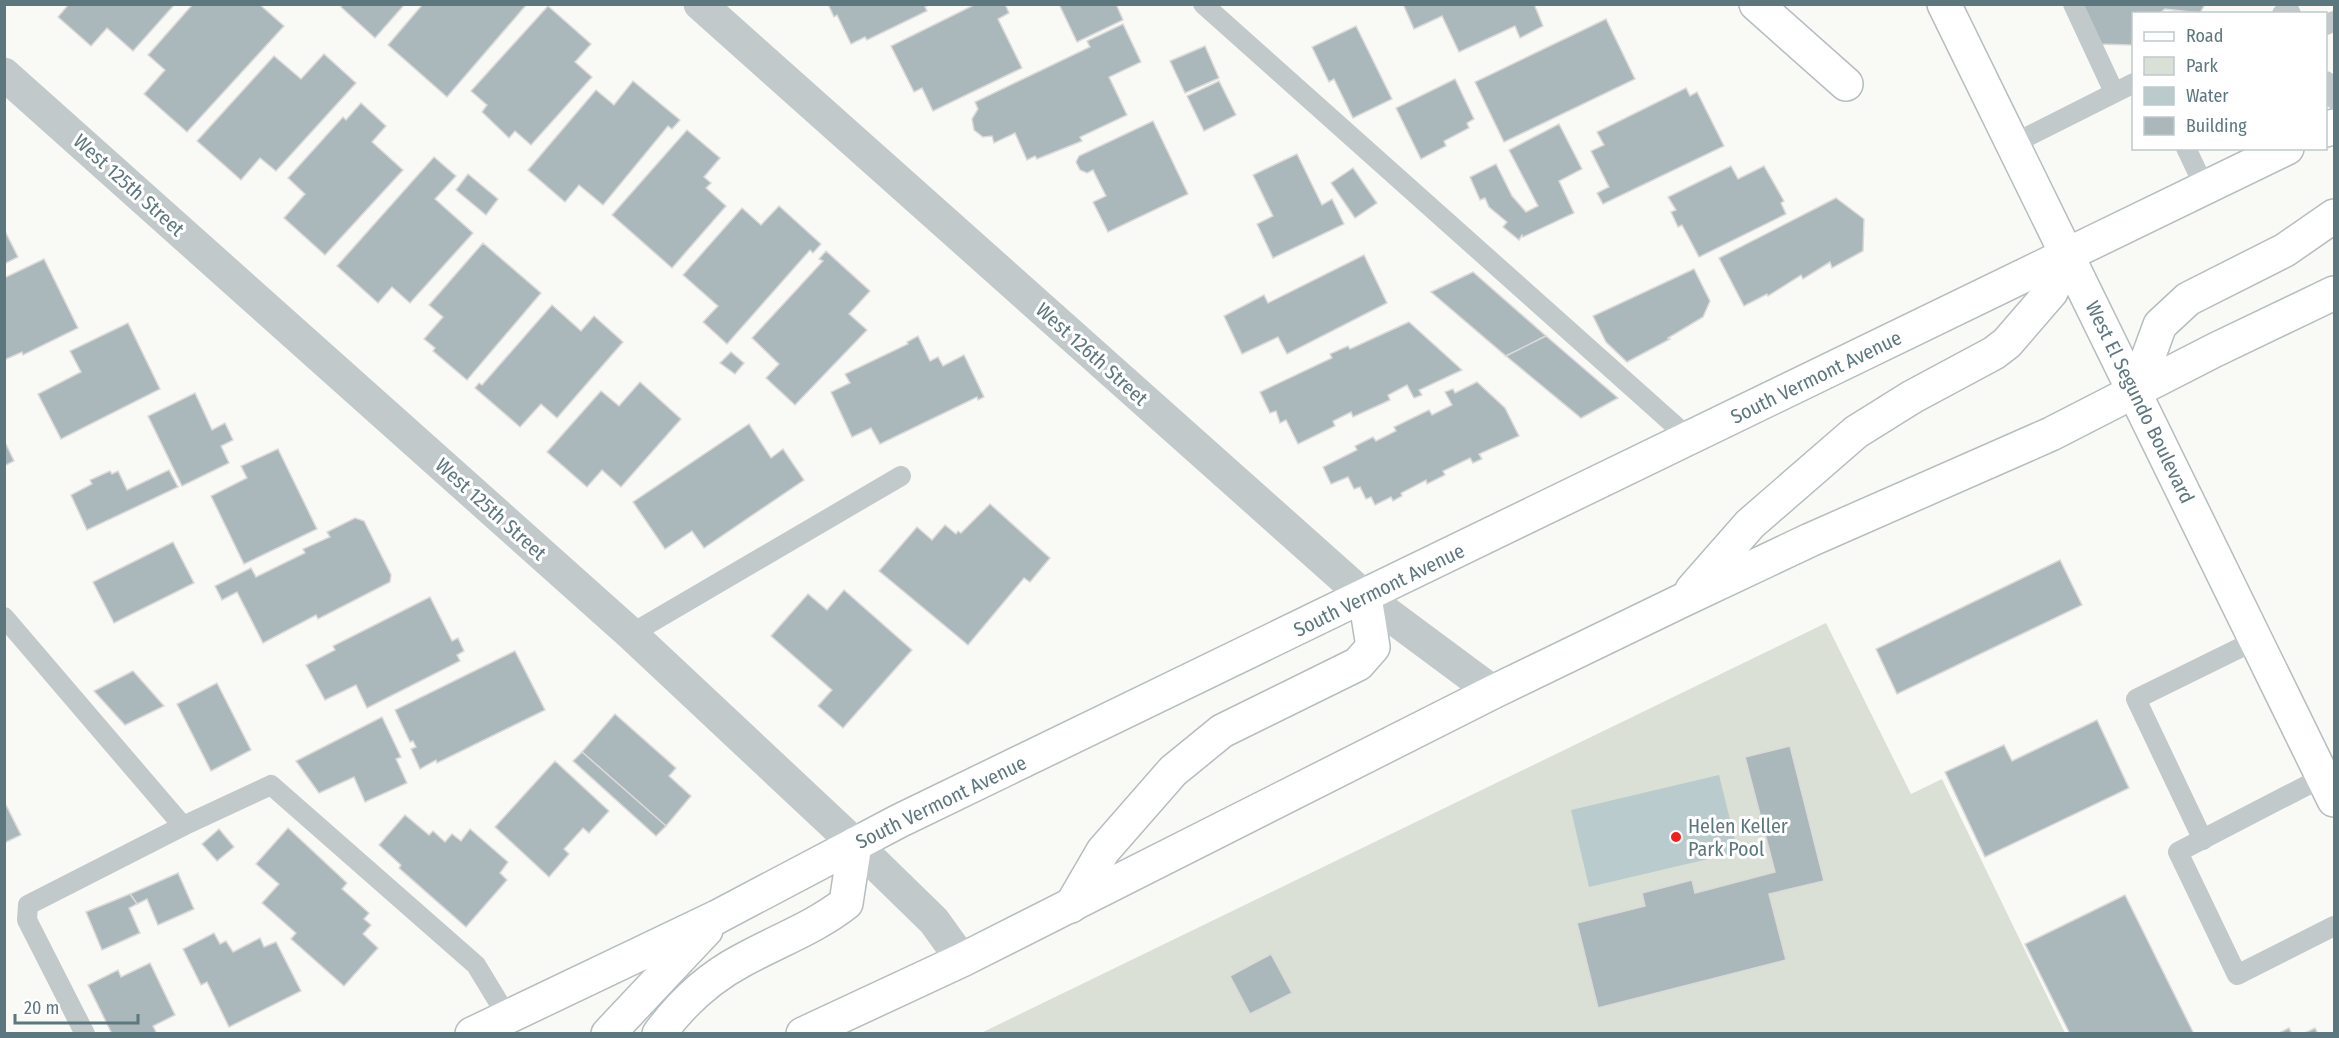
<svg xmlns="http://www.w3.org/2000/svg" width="2339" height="1038" font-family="'Fira Sans Condensed',sans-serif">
<rect width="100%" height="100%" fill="#f9f9f6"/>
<polygon fill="#dae0d5" points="1826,623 1911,794 1942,779 2065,1033 979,1034"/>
<polygon fill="#bacbcd" points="1719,775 1738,852 1589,887 1571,810"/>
<g fill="#aab7bb" stroke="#dbdad8" stroke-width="1.5">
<polygon points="69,4 175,4 133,51 107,28 91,46 58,17"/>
<polygon points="193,4 259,4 284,26 187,132 144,94 165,70 148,55"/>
<polygon points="343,4 405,4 375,38 341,7"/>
<polygon points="423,4 527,4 447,97 388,45"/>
<polygon points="828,4 930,4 925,7 927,11 867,40 865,37 851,44 837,15 834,17"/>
<polygon points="976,4 1005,4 1009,13 998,19 1022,68 933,111 922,88 914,92 891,46"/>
<polygon points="1059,4 1116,4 1123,20 1077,42"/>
<polygon points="1403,4 1534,4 1543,26 1520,38 1515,26 1459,52 1442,16 1414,29"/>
<polygon points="2079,4 2205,4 2200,13 2165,9 2158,14 2134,14 2132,45 2097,44"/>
<polygon points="548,6 591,44 575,62 592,77 531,145 515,131 509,138 482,112 487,105 471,91"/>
<polygon points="1606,19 1635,79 1504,142 1475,82"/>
<polygon points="1123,24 1141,62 1109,77 1127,115 1080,137 1082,141 1037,159 1035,156 1027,160 1015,133 994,143 992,136 983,137 974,130 972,119 978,109 975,102 1090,47 1087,41"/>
<polygon points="1356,26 1392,99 1353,118 1334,79 1329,82 1312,47"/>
<polygon points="1205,46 1219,78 1185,93 1170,61"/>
<polygon points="324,54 356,83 276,171 260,158 241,180 197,141 274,56 301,79"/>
<polygon points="1455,79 1474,119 1467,123 1469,128 1444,141 1446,146 1421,159 1396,108"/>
<polygon points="633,81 680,120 672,129 668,126 603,205 579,185 565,202 528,170 596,90 614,105"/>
<polygon points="1219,81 1236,115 1204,131 1187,96"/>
<polygon points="1686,88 1690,96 1697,92 1724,146 1603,204 1597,193 1609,187 1591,151 1604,145 1597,132"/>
<polygon points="361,103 386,126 372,142 403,170 325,255 284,218 305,194 288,178 343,117 346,120"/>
<polygon points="1153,121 1188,194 1108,232 1093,202 1106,196 1093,170 1087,173 1080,170 1076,162 1079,156"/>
<polygon points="1559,124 1582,169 1559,181 1574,213 1523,237 1522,235 1519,240 1503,227 1507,222 1489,207 1485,198 1480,200 1470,177 1496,164 1512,196 1526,212 1538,206 1509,150"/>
<polygon points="687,130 720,158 704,177 711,183 706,188 726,206 672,268 612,215"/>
<polygon points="1297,154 1322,205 1332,199 1344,224 1273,258 1257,224 1273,216 1253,175"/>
<polygon points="434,157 456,176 435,199 473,233 410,303 392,287 378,303 337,266"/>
<polygon points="1731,166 1738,179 1764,166 1784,201 1781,203 1786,214 1699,257 1682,225 1678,227 1671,212 1676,210 1668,197"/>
<polygon points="1353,168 1377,203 1355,218 1331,183"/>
<polygon points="468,174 498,199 486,215 456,190"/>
<polygon points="1836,198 1864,219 1863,251 1832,268 1830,262 1803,279 1801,275 1768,296 1767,294 1744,306 1719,258"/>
<polygon points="779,206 821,244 813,253 810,250 727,344 703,322 718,306 683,275 742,208 761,225"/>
<polygon points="5,231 18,257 4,264 4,231"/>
<polygon points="483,243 541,293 467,380 433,351 435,348 424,339 443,317 429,305"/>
<polygon points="826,251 870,291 849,314 867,330 795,405 766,378 779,364 752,338 823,261 819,259"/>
<polygon points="1364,255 1387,303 1287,354 1278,337 1242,354 1224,316 1264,295 1268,303"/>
<polygon points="44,259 78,328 23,355 22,352 4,360 4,278"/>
<polygon points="1694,269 1710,301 1703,317 1668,338 1670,339 1627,362 1606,342 1593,316"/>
<polygon points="1473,272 1546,336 1506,356 1431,292"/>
<polygon points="552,305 581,331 594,316 623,342 557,418 541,404 520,427 475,388 479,383 482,385"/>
<polygon points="1409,322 1462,370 1419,390 1422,395 1414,398 1407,385 1388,395 1390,400 1353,417 1351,412 1333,421 1335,426 1298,444 1286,420 1280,423 1276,411 1270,413 1260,392 1332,358 1330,354 1348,346 1350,349"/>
<polygon points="128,323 160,389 61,439 38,394 81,372 70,351"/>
<polygon points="918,336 930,361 938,357 943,366 964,355 984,397 978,400 977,397 880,444 871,428 852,437 831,392 850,383 845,374 908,344 907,342"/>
<polygon points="1546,336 1618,398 1581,418 1506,356"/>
<polygon points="731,352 744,363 735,374 720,363"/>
<polygon points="640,382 681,419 621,487 602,470 587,487 547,452 601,391 619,406"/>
<polygon points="1477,382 1505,408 1519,436 1479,454 1482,459 1473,463 1470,458 1443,471 1445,475 1427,484 1426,480 1401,493 1402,496 1393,501 1391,497 1375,505 1371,497 1366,499 1360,487 1354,489 1348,477 1331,484 1323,467 1357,450 1355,446 1373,437 1376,441 1396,431 1394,427 1429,410 1432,415 1452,405 1445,392 1453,389 1455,393"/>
<polygon points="195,393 212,430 225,423 233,440 221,446 229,463 182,486 148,416"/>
<polygon points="749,424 771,458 783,449 804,480 704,548 692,531 665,549 633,502"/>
<polygon points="4,440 14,461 4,466"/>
<polygon points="278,449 317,529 244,564 211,496 247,478 241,466"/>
<polygon points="169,470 178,487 87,530 71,495 92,484 90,480 110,471 112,474 118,471 127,490"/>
<polygon points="990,504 1050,558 1030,582 1024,578 968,645 879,571 917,527 932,540 945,525 956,534 958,531 961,533"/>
<polygon points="355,518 364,521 391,575 390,582 318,619 316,615 263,643 237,592 222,600 215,586 251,568 256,577 305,553 303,549 330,537 327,532"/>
<polygon points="173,542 194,583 114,623 93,582"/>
<polygon points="2060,560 2082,605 1897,694 1876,649"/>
<polygon points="844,590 912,650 843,728 818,706 832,690 771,636 808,594 827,610"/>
<polygon points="430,597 452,641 458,638 464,651 457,655 460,661 367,708 356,685 325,700 306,665 335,650 333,646"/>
<polygon points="515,651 545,710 437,763 436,760 420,769 411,749 416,747 413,741 410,742 395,710"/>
<polygon points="133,671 164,706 125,725 94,691"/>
<polygon points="217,683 251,750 211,771 177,704"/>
<polygon points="615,714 676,768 669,776 691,796 666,826 582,752"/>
<polygon points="382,717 401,757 396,759 407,783 365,802 354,777 319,793 296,761"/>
<polygon points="2097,720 2129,788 1985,857 1945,772 2004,745 2012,761"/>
<polygon points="1790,746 1824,881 1769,894 1786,960 1598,1008 1577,923 1645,906 1642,893 1692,880 1695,893 1775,872 1745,757"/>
<polygon points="582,752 666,826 656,836 573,761"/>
<polygon points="555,761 609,811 589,833 583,828 564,849 569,854 549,877 495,827"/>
<polygon points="4,801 21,835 4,843"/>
<polygon points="405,815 429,835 433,831 445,842 452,834 461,841 470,829 508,862 500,873 507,880 466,927 399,868 401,865 379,845"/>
<polygon points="288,828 347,883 342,889 369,913 364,919 371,925 363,934 378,948 344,986 291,939 296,933 262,903 279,884 256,864"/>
<polygon points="219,829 234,847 217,861 202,844"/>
<polygon points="178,873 194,909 158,925 147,899 137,904 130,894"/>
<polygon points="130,894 137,904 129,908 140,933 102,950 86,912"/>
<polygon points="2125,895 2194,1034 2070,1034 2025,944"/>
<polygon points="214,933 220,944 226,941 233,952 260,938 264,947 276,942 301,991 229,1027 207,982 201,985 183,949"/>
<polygon points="1271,954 1292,993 1250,1014 1230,976"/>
<polygon points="150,963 175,1015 153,1026 157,1034 112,1034 88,985 118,970 121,977"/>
<polygon points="2289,1028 2292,1034 2277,1034"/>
<polygon points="2315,1028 2318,1034 2303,1034"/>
</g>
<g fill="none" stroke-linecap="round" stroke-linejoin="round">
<defs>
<polyline id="secondary" points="1756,4 1846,84"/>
<g id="primary">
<polyline points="1944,4 2334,800"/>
<polyline points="2326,130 2334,126"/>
<polyline points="2135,393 2160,325 2188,299 2285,250 2334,216"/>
<polyline points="1692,590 1750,524 1856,432 1912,397 1994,353 2007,343 2051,292 2067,255"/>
<polyline points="1071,906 1103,851 1173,771 1222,731 1358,664 1373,647 1365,597"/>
<polyline points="472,1034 717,917 899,821 2287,148"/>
<polyline points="608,1034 706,930"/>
<path d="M 659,1034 C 681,1004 709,978 741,961 C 777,941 814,928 846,903 L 855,844"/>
<polyline points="803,1034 962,960 1493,692 1683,600 1810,540 2051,434 2215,350 2334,293"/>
</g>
</defs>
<use href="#secondary" stroke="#b4bdc0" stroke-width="36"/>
<use href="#primary" stroke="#b5bdbf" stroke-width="36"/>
<g stroke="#c2c9cb" stroke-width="20">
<polyline points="1203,4 1689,438"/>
<polyline points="2073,4 2114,92"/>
<polyline points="2282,14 2289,10 2291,14"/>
<polyline points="2326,25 2334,21"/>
<polyline points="2326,81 2334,99"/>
<polyline points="2013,144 2134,83"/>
<polyline points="2186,148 2205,188"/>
<polyline points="4,617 183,826"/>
<polyline points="631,634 901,476"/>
<polyline points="2323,777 2178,852 2237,975 2334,926"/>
<polyline points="2203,840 2136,699 2256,640"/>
<polyline points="85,1034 27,920 28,905 183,826 271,785 476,965 507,1016"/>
</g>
<g stroke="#c2c9cb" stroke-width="33">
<polyline points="700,4 1365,597 1493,692"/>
<polyline points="4,74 631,634 855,844 934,921 962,960"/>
</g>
<use href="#secondary" stroke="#fff" stroke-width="33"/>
<use href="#primary" stroke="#fff" stroke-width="33"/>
</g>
<circle fill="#f41f1b" stroke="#fff" stroke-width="2" cx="1676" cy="837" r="6"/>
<g text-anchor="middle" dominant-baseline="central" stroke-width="6" stroke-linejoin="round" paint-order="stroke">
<g font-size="20" fill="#5d777e" stroke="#fff">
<text transform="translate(129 185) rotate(42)">West 125th Street</text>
<text transform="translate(1092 354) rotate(42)">West 126th Street</text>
<text transform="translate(1816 377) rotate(-26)">South Vermont Avenue</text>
<text transform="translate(2140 402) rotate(64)">West El Segundo Boulevard</text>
<text transform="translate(491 509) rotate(42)">West 125th Street</text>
<text transform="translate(1379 590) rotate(-26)">South Vermont Avenue</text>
<text transform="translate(941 802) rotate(-26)">South Vermont Avenue</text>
</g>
<g font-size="20" fill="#5d777e" stroke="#fff" text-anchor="start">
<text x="1688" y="826">Helen Keller<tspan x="1688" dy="23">Park Pool</tspan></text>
</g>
</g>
<rect width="2339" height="1038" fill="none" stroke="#5d777e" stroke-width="12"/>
<rect x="2132" y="12" width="195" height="138" fill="#ffffff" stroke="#bec9cb" stroke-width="1.5"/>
<rect x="2144" y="32" width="30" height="9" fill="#ffffff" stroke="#bec9cb" stroke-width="1.5"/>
<text x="2186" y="42" font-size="18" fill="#5d777e">Road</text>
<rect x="2144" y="57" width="30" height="18" fill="#dae0d5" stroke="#bec9cb" stroke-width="1.5"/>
<text x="2186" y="72" font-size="18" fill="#5d777e">Park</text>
<rect x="2144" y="87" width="30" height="18" fill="#bacbcd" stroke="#bec9cb" stroke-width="1.5"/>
<text x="2186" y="102" font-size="18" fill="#5d777e">Water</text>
<rect x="2144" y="117" width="30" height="18" fill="#aab7bb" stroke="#bec9cb" stroke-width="1.5"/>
<text x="2186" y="132" font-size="18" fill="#5d777e">Building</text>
<path d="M15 1014v9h123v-9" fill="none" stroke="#5d777e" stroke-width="3"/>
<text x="24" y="1014" font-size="18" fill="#5d777e" stroke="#ffffff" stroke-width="4.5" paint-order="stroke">20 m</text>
</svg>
